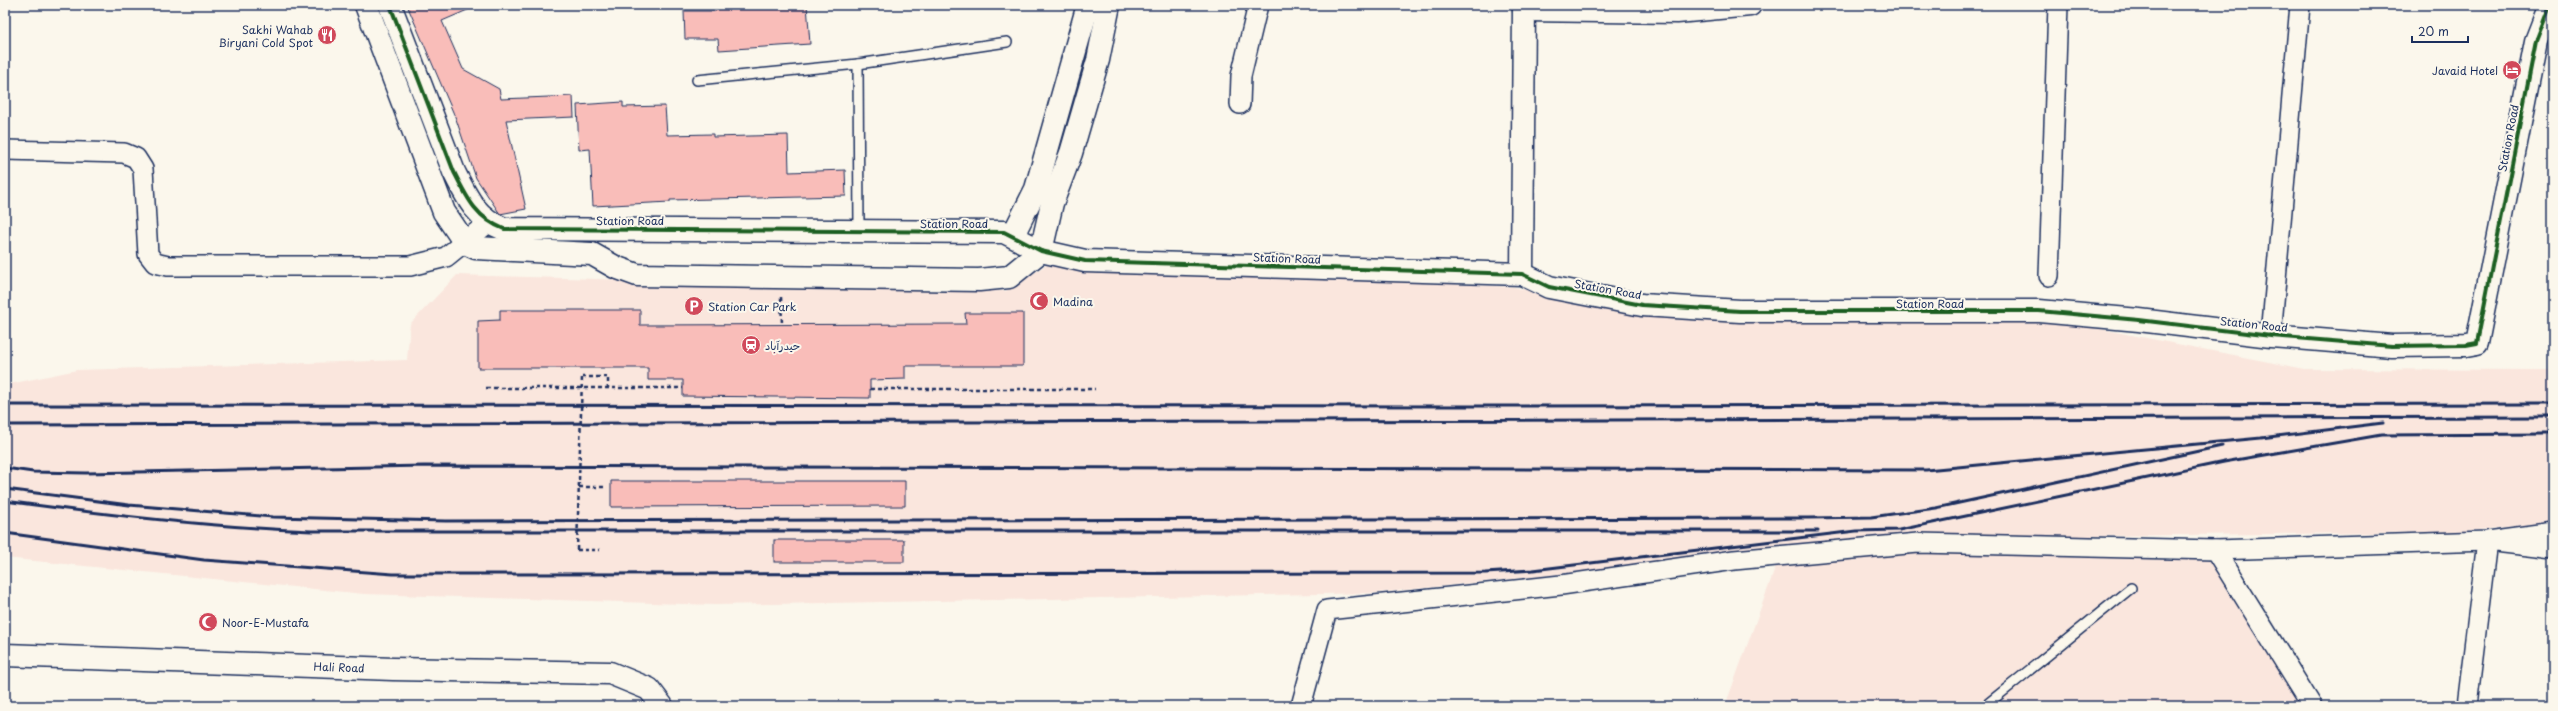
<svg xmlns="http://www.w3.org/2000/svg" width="2558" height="711" font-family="'Playpen Sans','Playpen Sans Arabic',sans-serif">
<rect width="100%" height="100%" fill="#fbf7ec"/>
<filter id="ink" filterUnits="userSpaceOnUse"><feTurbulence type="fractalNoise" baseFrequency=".025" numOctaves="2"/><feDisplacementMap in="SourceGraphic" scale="8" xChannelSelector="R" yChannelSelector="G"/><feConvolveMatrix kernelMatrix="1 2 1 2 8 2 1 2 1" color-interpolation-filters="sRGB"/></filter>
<g filter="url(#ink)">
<g fill="#fae6dd">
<polygon points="1048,264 1513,287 1638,314 2070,323 2304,369 2553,370 2553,522 2457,532 1908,538 1376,593 715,605 364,594 5,558 5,385 77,370 407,360 410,324 457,275 1006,291"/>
<polygon points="1918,543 2215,550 2315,706 1725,706 1780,555"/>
</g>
<g fill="#f9bdb9" stroke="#1b2f5e">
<polygon points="407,5 479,5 442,21 463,69 499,89 501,99 573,96 574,117 506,120 526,209 500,214 476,178 456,119"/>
<polygon points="716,5 807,5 810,44 719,50 718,39 685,39 684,11 716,11"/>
<polygon points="623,102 623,107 665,106 667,135 713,134 713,137 788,135 789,172 845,170 846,196 670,200 670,202 593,206 590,149 579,150 577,105"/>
<polygon points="500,310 640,310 640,325 966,324 965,313 1023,313 1023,366 905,366 905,379 870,380 870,398 683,396 683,380 648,380 648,368 478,368 478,321 500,320"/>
<polygon points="611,481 905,481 905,506 611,507"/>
<rect x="774" y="540" width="130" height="22"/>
</g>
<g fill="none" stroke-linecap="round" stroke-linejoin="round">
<defs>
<g id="lane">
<polyline points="858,64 1007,42"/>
<polyline points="697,80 858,64 859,231"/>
<polyline points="1985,706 2131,588"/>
</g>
<g id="street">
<polyline points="1240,104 1241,76 1258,5"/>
<polyline points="5,150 124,153 136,158 143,169 148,254 155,263 168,266 410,266 446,257 488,223"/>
<polyline points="2049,276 2058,5"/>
<polyline points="2271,336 2300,5"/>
<polyline points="2215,550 2312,706"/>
<polyline points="1301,706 1327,610 1561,585 1734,560 1918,543 2215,550 2487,541 2553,532"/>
<polyline points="2467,706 2487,541 2553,549"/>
</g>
<g id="secondary">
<polyline points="366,5 444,212 465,243 476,248 592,254 615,267 637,275 979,280 1009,277 1041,251"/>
<path d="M 390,5 L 454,172 C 467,198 476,218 504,229 L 1004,232 L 1041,251 L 1085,261 L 1522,274 L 1549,287 L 1642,305 L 1740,311 L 2039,311 L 2139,320 L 2271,336 L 2392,346 L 2466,345 L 2477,343 L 2536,41 L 2550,5"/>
<polyline points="1524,10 1677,12 1750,5"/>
<polyline points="1013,235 1036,189 1088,5"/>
<polyline points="1041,251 1052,203 1071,153 1098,60 1109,5"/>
<polyline points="1522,274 1524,5"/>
<polyline points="5,655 393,669 610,673 649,689 662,706"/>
</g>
</defs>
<use href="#lane" stroke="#1b2f5e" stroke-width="12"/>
<use href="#street" stroke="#1b2f5e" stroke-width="22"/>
<use href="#secondary" stroke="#1b2f5e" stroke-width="25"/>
<g stroke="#1b2f5e" stroke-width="2.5" stroke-dasharray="4 3" stroke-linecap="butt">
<polyline points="781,297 782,324"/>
<polyline points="582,377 608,377 608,388"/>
<polyline points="486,388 683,388"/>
<polyline points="870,389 1095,389"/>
<polyline points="579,487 607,487"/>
<polyline points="577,550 600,550"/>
</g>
<use href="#lane" stroke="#fbf7ec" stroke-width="9"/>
<use href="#street" stroke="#fbf7ec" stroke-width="19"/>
<use href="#secondary" stroke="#fbf7ec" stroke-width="22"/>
<g stroke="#1b2f5e" stroke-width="3">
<polyline points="5,405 1472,406 2553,404"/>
<polyline points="5,425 2553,417"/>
<polyline points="5,468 33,472 86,473 424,466 1926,470 2261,438 2383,423"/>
<polyline points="5,489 129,505 273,517 446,521 1809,518 1871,517 1936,508 2222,446"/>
<path d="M 5,501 C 107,515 208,527 311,531 L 1818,531"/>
<polyline points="5,533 204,560 393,574 1485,573 1533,570 1856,531 1899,530 2224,462 2381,435 2553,434"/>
</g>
<polyline stroke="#1b2f5e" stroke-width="2.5" stroke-dasharray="4 3" stroke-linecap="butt" points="577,550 582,377"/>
<defs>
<path id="cycleway" d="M 390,5 L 454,172 C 467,198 476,218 504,229 L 1004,232 L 1041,251 L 1085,261 L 1522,274 L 1549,287 L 1642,305 L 1740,311 L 2039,311 L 2139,320 L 2271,336 L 2392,346 L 2466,345 L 2477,343 L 2536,41 L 2550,5"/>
</defs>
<use href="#cycleway" stroke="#fbf7ec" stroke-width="6"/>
<use href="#cycleway" stroke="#1b5e20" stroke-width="4"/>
</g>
</g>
<defs>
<symbol id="restaurant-disc" viewBox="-11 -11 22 22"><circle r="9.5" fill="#d1495b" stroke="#fbf7ec"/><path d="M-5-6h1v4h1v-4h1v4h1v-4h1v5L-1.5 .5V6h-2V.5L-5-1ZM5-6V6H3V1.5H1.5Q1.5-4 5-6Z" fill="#fff"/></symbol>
<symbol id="hotel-disc" viewBox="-11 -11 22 22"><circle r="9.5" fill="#d1495b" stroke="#fbf7ec"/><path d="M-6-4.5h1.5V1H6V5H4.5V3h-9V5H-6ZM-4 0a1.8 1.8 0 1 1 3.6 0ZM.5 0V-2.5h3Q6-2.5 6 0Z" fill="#fff"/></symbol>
<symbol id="mosque-disc" viewBox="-11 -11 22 22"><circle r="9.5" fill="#d1495b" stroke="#fbf7ec"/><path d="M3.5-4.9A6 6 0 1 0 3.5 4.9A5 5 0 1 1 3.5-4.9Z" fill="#fff"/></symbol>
<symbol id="parking-disc" viewBox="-11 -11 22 22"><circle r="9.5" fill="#d1495b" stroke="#fbf7ec"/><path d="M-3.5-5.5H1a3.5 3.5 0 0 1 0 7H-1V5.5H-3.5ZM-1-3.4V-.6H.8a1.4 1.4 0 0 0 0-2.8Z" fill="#fff"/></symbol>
<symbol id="station-disc" viewBox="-11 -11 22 22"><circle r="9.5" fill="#d1495b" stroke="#fbf7ec"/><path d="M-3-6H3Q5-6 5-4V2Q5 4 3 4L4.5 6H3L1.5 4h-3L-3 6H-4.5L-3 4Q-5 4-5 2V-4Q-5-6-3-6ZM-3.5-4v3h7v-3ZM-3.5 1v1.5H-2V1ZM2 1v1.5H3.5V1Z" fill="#fff"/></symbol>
</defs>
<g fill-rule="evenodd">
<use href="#restaurant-disc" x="316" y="24" width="22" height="22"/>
<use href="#hotel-disc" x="2501" y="59" width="22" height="22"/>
<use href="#mosque-disc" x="1028" y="290" width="22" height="22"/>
<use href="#parking-disc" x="683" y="295" width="22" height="22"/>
<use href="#station-disc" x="740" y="334" width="22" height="22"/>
<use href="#mosque-disc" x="197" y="611" width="22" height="22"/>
</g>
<g text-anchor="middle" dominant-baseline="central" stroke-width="4" stroke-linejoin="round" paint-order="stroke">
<g font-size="11" fill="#1b2f5e" stroke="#fbf7ec" text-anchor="start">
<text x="313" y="29" text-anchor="end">Sakhi Wahab<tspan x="313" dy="13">Biryani Cold Spot</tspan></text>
<text x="2498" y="70" text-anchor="end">Javaid Hotel</text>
<text x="1053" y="301">Madina</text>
<text x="708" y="306">Station Car Park</text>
<text x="765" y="345">حیدرآباد</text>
<text x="222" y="622">Noor-E-Mustafa</text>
</g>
<g font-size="11" fill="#1b2f5e" stroke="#fbf7ec">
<text transform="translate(2508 138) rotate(-79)">Station Road</text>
<text x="630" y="220">Station Road</text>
<text x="954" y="223">Station Road</text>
<text transform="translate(1287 258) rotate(2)">Station Road</text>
<text transform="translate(1608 289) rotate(10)">Station Road</text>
<text x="1930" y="303">Station Road</text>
<text transform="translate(2254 324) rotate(6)">Station Road</text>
<text transform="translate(339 667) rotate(2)">Hali Road</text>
</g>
</g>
<rect width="2558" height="711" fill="none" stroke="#fbf7ec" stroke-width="20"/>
<rect x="10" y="10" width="2538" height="691" fill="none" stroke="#1b2f5e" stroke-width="1.5" filter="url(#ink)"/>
<path d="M2412 36v6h56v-6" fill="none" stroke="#1b2f5e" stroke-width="2"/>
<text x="2418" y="36" font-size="12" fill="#1b2f5e" stroke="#fbf7ec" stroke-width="3" paint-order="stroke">20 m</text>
</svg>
